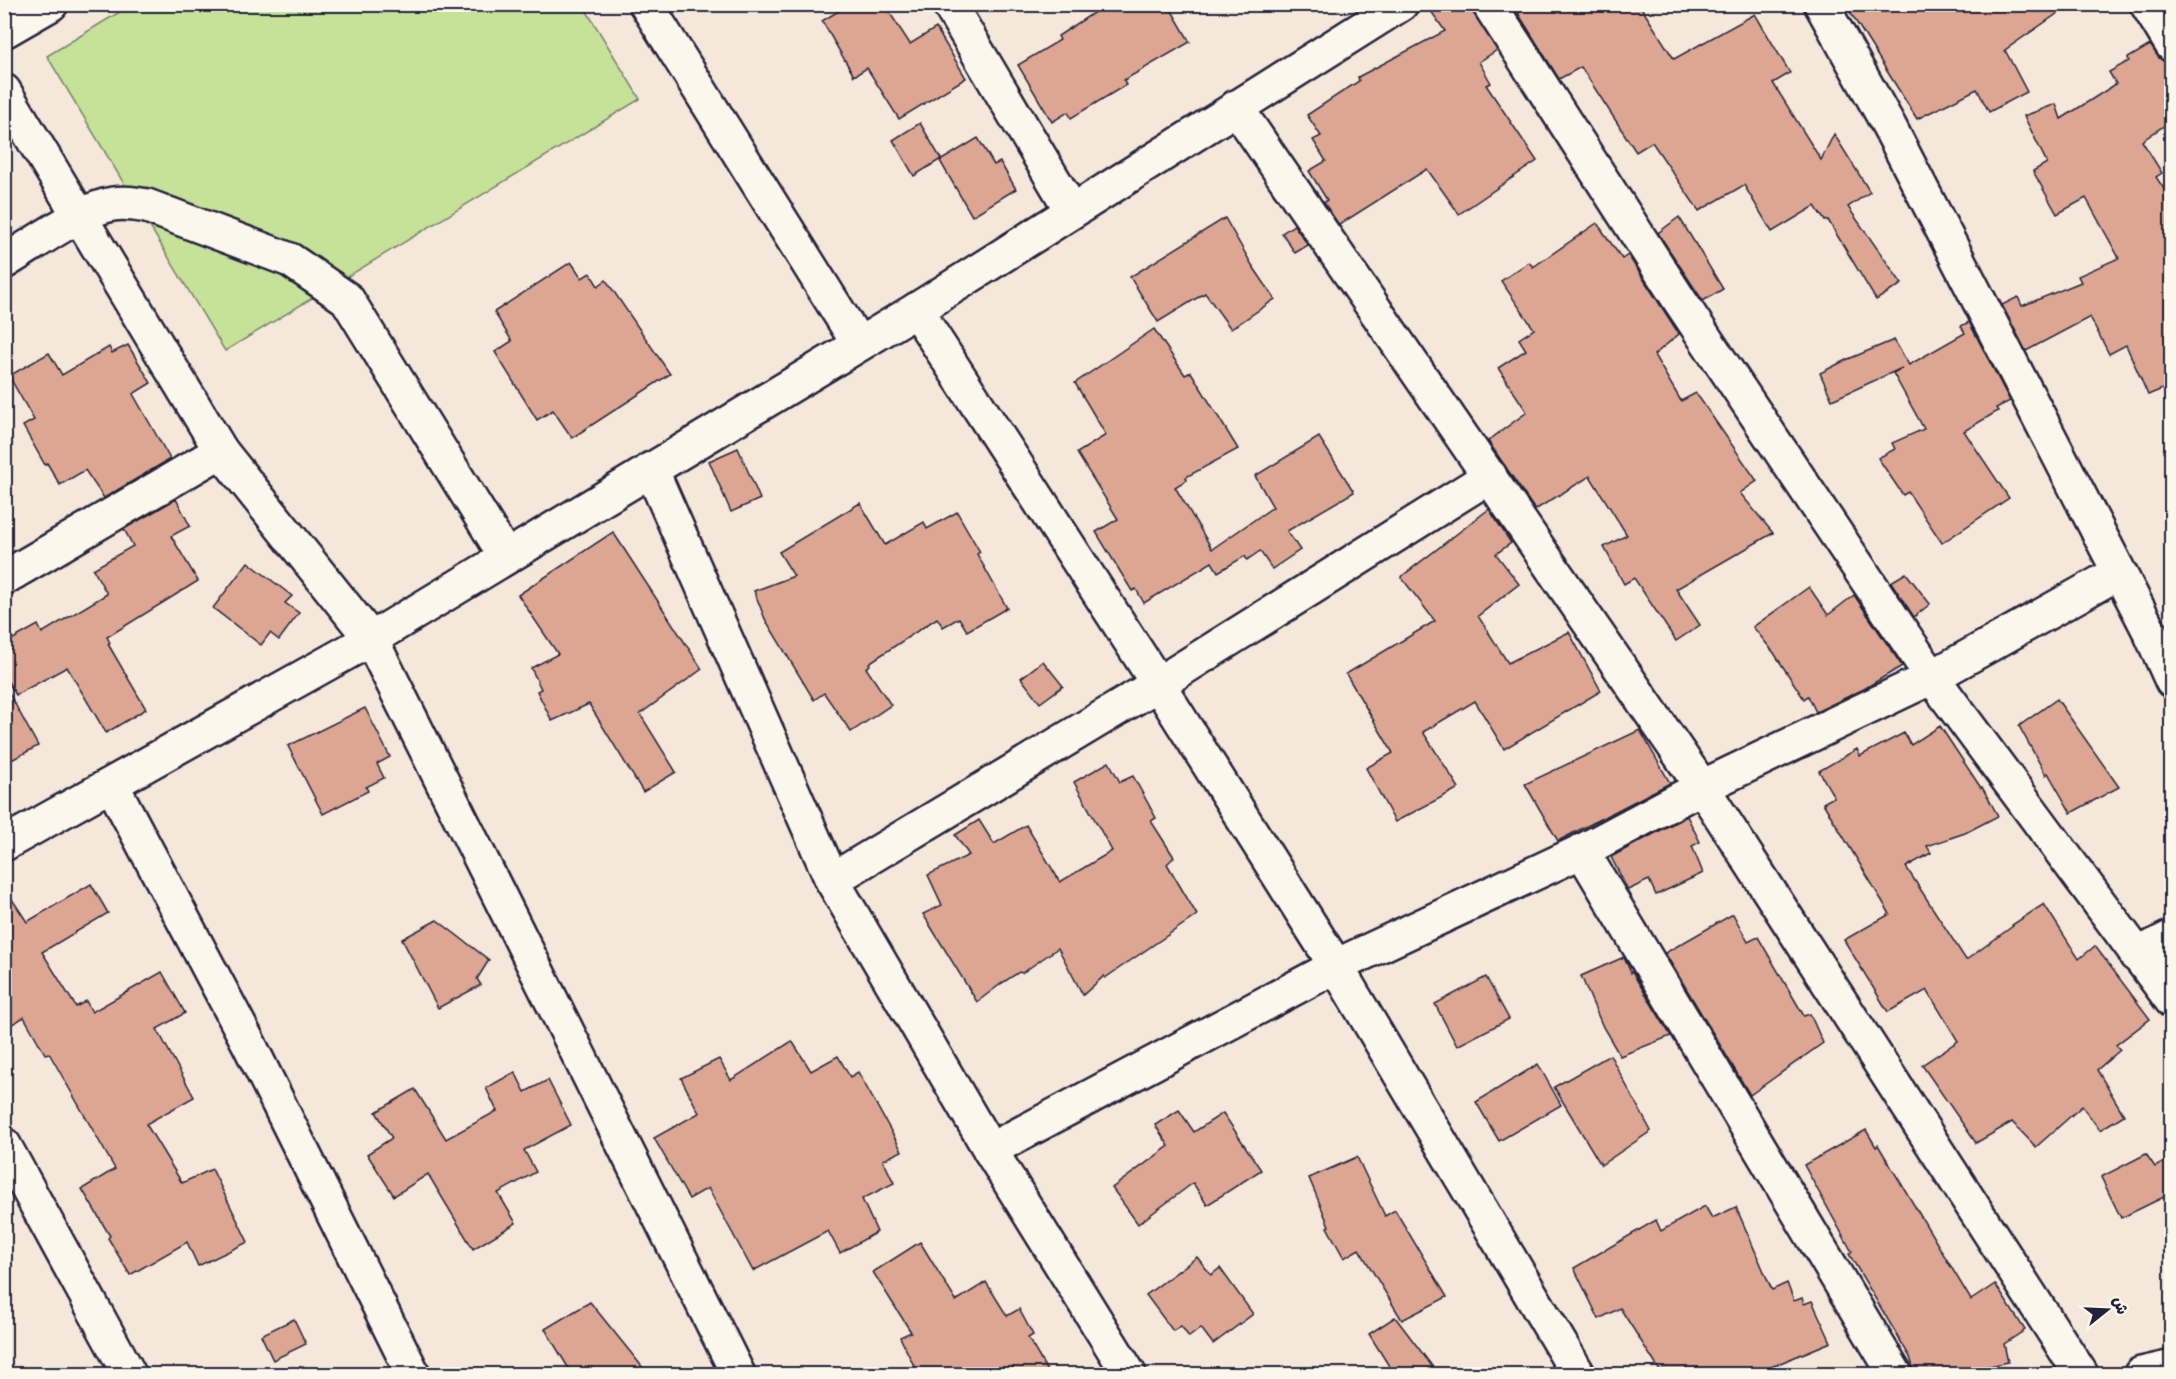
<svg xmlns="http://www.w3.org/2000/svg" width="2176" height="1379" font-family="'Architects Daughter','Playpen Sans Arabic',sans-serif">
<rect width="100%" height="100%" fill="#f5e7da"/>
<filter id="ink" filterUnits="userSpaceOnUse"><feTurbulence type="fractalNoise" baseFrequency=".0167" numOctaves="2"/><feDisplacementMap in="SourceGraphic" scale="12" xChannelSelector="R" yChannelSelector="G"/><feConvolveMatrix kernelMatrix="1 2 1 2 8 2 1 2 1" color-interpolation-filters="sRGB"/></filter>
<g filter="url(#ink)">
<polygon fill="#c6e198" stroke="#74826a" stroke-width="1.5" points="131,5 583,5 640,99 225,351 47,56"/>
<g fill="#dca692" stroke="#22223b" stroke-width="1.5">
<polygon points="850,4 884,4 910,44 936,28 966,78 899,119 867,68 854,76 822,21"/>
<polygon points="1107,4 1168,4 1190,42 1124,80 1126,85 1071,118 1068,112 1052,122 1018,65 1060,40 1058,36"/>
<polygon points="1426,4 1468,4 1497,50 1479,62 1491,83 1486,85 1537,161 1459,214 1427,169 1339,225 1324,203 1327,200 1309,171 1326,161 1313,140 1321,136 1307,115 1359,81 1358,77 1445,31"/>
<polygon points="1534,4 1639,4 1674,59 1755,14 1790,73 1773,83 1821,160 1834,134 1870,192 1848,207 1902,284 1876,300 1828,220 1825,221 1815,206 1772,232 1744,185 1699,211 1652,142 1636,152 1581,67 1559,79 1518,13"/>
<polygon points="1845,4 2071,4 2005,50 2027,92 1989,112 1977,89 1917,119"/>
<polygon points="2150,45 2163,61 2172,64 2172,120 2142,141 2162,173 2156,177 2172,201 2172,385 2148,395 2126,345 2109,354 2090,317 2026,351 2002,305 2018,297 2022,306 2081,282 2078,276 2119,258 2086,198 2057,214 2033,171 2047,163 2024,116 2056,104 2061,119 2116,84 2109,72 2129,61 2128,58"/>
<polygon points="920,123 941,159 914,176 893,140"/>
<polygon points="978,138 994,165 1000,162 1016,189 972,216 940,161"/>
<polygon points="1679,217 1723,289 1703,301 1658,233"/>
<polygon points="1225,218 1252,265 1275,299 1231,329 1205,293 1158,322 1130,277"/>
<polygon points="1597,223 1622,259 1628,255 1679,334 1654,355 1681,401 1696,393 1757,481 1740,493 1773,533 1676,589 1700,625 1676,641 1634,578 1624,584 1604,547 1627,535 1590,476 1535,510 1488,441 1527,412 1498,368 1526,350 1519,339 1534,329 1501,281 1529,262 1533,267"/>
<polygon points="1294,225 1308,245 1295,253 1282,233"/>
<polygon points="571,262 582,278 590,273 598,286 606,280 670,374 572,438 553,410 537,420 495,352 512,341 494,312"/>
<polygon points="1969,322 2010,401 1996,408 1998,411 1964,431 2009,498 1942,543 1908,492 1903,495 1878,458 1895,449 1892,443 1924,429 1893,373 1902,368 1832,400 1820,373 1846,360 1894,340 1909,365 1965,333 1961,326"/>
<polygon points="1154,329 1185,375 1191,372 1238,449 1186,477 1187,480 1175,487 1212,549 1273,507 1255,476 1319,437 1354,492 1287,531 1300,550 1272,569 1260,551 1247,560 1245,556 1218,572 1212,562 1144,603 1136,589 1132,591 1096,532 1118,519 1077,453 1106,435 1075,383"/>
<polygon points="128,345 151,383 133,394 170,459 104,498 85,470 60,485 47,463 45,465 23,426 34,420 9,376 49,353 62,375 109,347 112,353"/>
<polygon points="738,448 760,499 731,512 709,461"/>
<polygon points="176,499 190,526 171,536 198,581 107,637 110,643 108,644 146,709 106,733 67,667 16,695 4,675 4,644 38,625 42,633 107,594 93,569 133,546 124,529"/>
<polygon points="860,503 885,545 924,522 927,529 957,512 980,552 977,554 1007,608 967,631 959,618 943,627 937,618 869,663 870,665 866,668 891,705 851,732 824,693 814,700 765,619 754,591 794,576 779,552"/>
<polygon points="1489,509 1511,543 1496,554 1519,584 1478,616 1508,663 1569,632 1601,691 1504,749 1475,701 1423,732 1459,788 1395,822 1366,768 1393,753 1346,674 1435,621 1401,577"/>
<polygon points="613,532 702,669 640,714 676,772 643,792 589,704 552,721 537,691 541,689 531,668 558,654 518,595"/>
<polygon points="248,562 292,596 285,603 299,613 279,640 270,633 261,645 213,608"/>
<polygon points="1906,573 1930,604 1914,617 1891,582"/>
<polygon points="1809,587 1828,615 1854,595 1902,666 1864,689 1816,712 1808,696 1804,699 1774,653 1753,627"/>
<polygon points="1043,661 1063,686 1040,703 1021,678"/>
<polygon points="4,684 38,746 4,764"/>
<polygon points="2057,699 2119,787 2071,813 2048,773 2046,775 2019,726"/>
<polygon points="365,708 390,757 377,764 384,778 366,787 368,791 323,814 288,746"/>
<polygon points="1940,726 1981,788 1982,787 1998,816 1965,833 1927,846 1931,853 1906,867 1966,960 2013,926 2012,925 2044,904 2079,959 2095,946 2150,1019 2116,1045 2120,1050 2097,1070 2124,1115 2100,1130 2082,1106 2036,1147 2012,1122 1976,1143 1922,1065 1958,1041 1927,990 1888,1012 1844,940 1890,914 1823,803 1834,797 1819,771 1857,749 1860,756 1904,733 1911,745"/>
<polygon points="1640,730 1670,783 1558,841 1525,784"/>
<polygon points="1109,762 1120,782 1133,776 1156,818 1151,821 1174,857 1167,864 1197,915 1105,978 1104,976 1083,995 1058,948 1022,973 1019,972 1002,983 977,1002 923,914 942,905 928,875 969,855 955,835 979,820 994,844 1026,825 1060,882 1112,851 1074,782"/>
<polygon points="1687,816 1700,842 1692,846 1703,873 1656,895 1649,880 1628,890 1611,857"/>
<polygon points="91,884 108,913 42,952 76,1007 86,1001 92,1012 162,972 185,1013 157,1029 194,1097 146,1124 182,1183 212,1169 248,1242 198,1266 187,1242 130,1275 108,1238 110,1236 82,1189 115,1169 49,1053 45,1054 24,1017 4,1029 4,887 27,922"/>
<polygon points="1733,914 1748,942 1758,937 1804,1016 1810,1014 1823,1043 1750,1095 1665,953"/>
<polygon points="437,920 489,960 477,979 481,985 438,1008 402,939"/>
<polygon points="1624,957 1631,973 1632,972 1671,1036 1620,1056 1603,1027 1581,976"/>
<polygon points="1486,977 1509,1019 1457,1046 1435,1004"/>
<polygon points="792,1041 811,1071 838,1056 850,1077 858,1072 902,1151 883,1160 894,1183 862,1199 877,1232 840,1253 828,1231 753,1271 708,1188 689,1199 654,1138 699,1113 681,1078 719,1059 731,1080"/>
<polygon points="1610,1055 1651,1131 1601,1165 1554,1087"/>
<polygon points="1538,1064 1561,1105 1499,1141 1476,1102"/>
<polygon points="515,1072 525,1092 548,1080 571,1125 524,1150 536,1172 498,1193 516,1223 473,1249 428,1174 394,1196 367,1154 392,1138 376,1112 415,1089 446,1139 497,1111 486,1088"/>
<polygon points="1179,1110 1194,1132 1223,1113 1261,1170 1207,1205 1193,1183 1138,1224 1112,1188 1169,1146 1155,1125"/>
<polygon points="1866,1130 1876,1147 1878,1145 1971,1300 1995,1284 2025,1330 2004,1344 2008,1362 1954,1374 1915,1374 1910,1357 1849,1254 1852,1252 1804,1165"/>
<polygon points="2146,1154 2155,1167 2172,1158 2172,1193 2121,1218 2101,1177"/>
<polygon points="1357,1157 1385,1216 1395,1210 1447,1297 1402,1320 1359,1249 1344,1258 1327,1227 1329,1226 1309,1178"/>
<polygon points="1705,1206 1712,1218 1736,1207 1772,1290 1787,1283 1794,1301 1802,1298 1804,1304 1812,1301 1831,1342 1754,1374 1662,1374 1620,1308 1599,1319 1574,1268 1656,1220 1661,1231"/>
<polygon points="920,1242 956,1301 986,1282 1007,1316 1019,1309 1033,1335 1028,1338 1049,1374 918,1374 900,1337 911,1332 873,1272"/>
<polygon points="1197,1257 1211,1275 1220,1268 1253,1314 1213,1344 1201,1328 1189,1337 1181,1326 1173,1331 1146,1295"/>
<polygon points="590,1302 648,1374 572,1374 545,1329"/>
<polygon points="1395,1317 1438,1374 1394,1374 1369,1334"/>
<polygon points="294,1319 306,1344 273,1360 261,1335"/>
</g>
<g fill="none" stroke-linecap="round" stroke-linejoin="round">
<defs>
<g id="minor">
<polyline points="646,4 858,343"/>
<polyline points="949,4 1072,211"/>
<polyline points="1489,4 1680,301 1932,677 2172,1001"/>
<polyline points="1821,4 1889,126 2150,632 2172,681"/>
<polyline points="2147,4 2172,45"/>
<polyline points="4,31 51,4"/>
<polyline points="4,91 221,451 371,639 738,1374"/>
<polyline points="1236,107 1702,787 2081,1374"/>
<path d="M 4,262 C 33,245 81,209 113,204 C 125,202 135,204 147,206 L 290,260 L 347,299 L 506,557"/>
<polyline points="916,310 1158,684 1336,966 1578,1374"/>
<polyline points="651,469 832,880"/>
<polyline points="4,578 221,451"/>
<polyline points="112,785 248,1042 413,1374"/>
<polyline points="4,844 371,639 916,310 1401,4"/>
<polyline points="1582,851 1895,1374"/>
<polyline points="2136,955 2172,937"/>
<polyline points="4,1145 129,1374"/>
<polyline points="990,1150 1336,966 1582,851 1702,787 1932,677 2118,573"/>
<polyline points="1129,1374 990,1150 832,880 1158,684 1490,476"/>
<polyline points="2141,1374 2172,1367"/>
</g>
</defs>
<use href="#minor" stroke="#22223b" stroke-width="38"/>
<use href="#minor" stroke="#fbf7ec" stroke-width="33"/>
</g>
</g>
<rect width="2176" height="1379" fill="none" stroke="#fbf7ec" stroke-width="24"/>
<rect x="12" y="12" width="2152" height="1355" fill="none" stroke="#22223b" stroke-width="2" filter="url(#ink)"/>
<g transform="translate(2107 1310) rotate(72)" stroke="#fbf7ec" stroke-width="4.5" paint-order="stroke">
<path d="M0-4.5L10 22L0 15L-10 22Z" fill="#22223b"/>
<text y="-9" font-size="16" font-weight="bold" text-anchor="middle" fill="#22223b">ش</text>
</g>
</svg>
